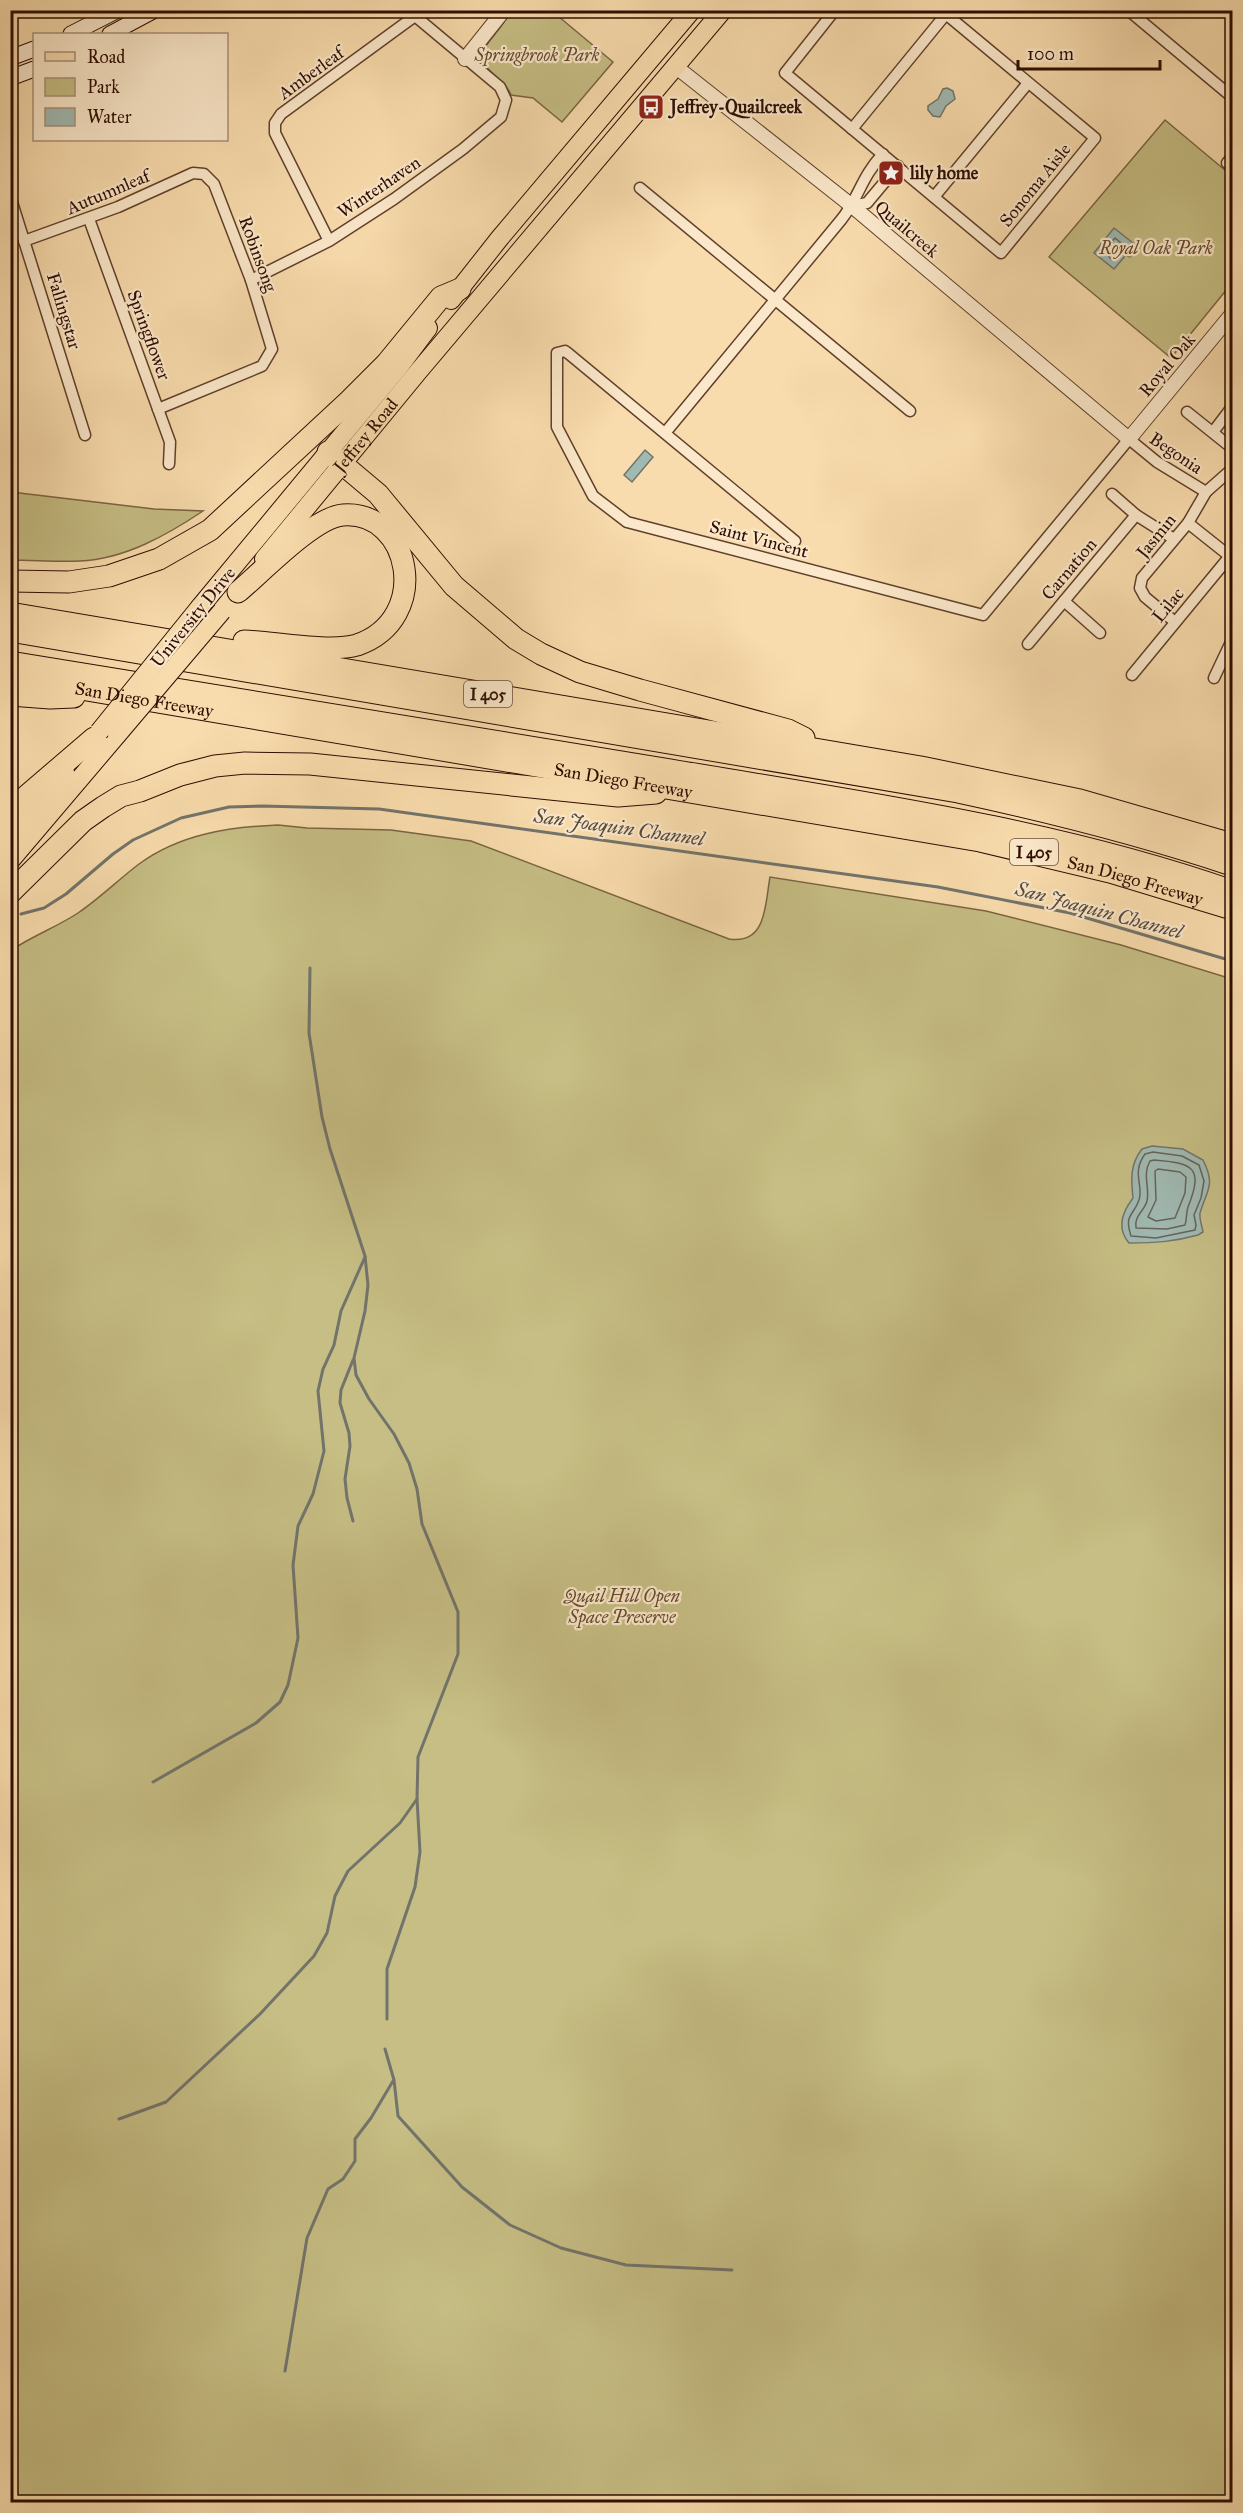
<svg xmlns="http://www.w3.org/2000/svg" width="1243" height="2513" font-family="'IM FELL Great Primer',serif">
<rect width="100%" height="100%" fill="#f9dcad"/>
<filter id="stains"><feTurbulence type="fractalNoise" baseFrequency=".00333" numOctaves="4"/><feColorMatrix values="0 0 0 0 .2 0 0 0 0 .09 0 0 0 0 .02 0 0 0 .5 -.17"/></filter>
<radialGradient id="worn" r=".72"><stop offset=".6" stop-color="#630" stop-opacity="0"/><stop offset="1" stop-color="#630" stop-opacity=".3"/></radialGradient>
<g fill="#c6be84" stroke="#7a6542" stroke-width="1.5">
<path d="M 552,11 L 613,62 L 562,122 L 533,98 L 511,95 C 505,79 486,73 480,57 C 487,39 504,28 510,11 Z"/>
<polygon points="1165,120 1232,176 1232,283 1171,358 1049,257"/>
<path d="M 11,492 L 154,509 L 203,511 C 167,535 125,559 80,561 C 57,562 34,560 11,560 Z"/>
<path d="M 278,825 L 307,828 L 391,830 L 471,841 L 729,939 C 767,945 765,904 770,877 L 986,911 L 1121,945 L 1232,979 L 1232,2502 L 11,2502 L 10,951 C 32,936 57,927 78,913 C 100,898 118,880 139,864 C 180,834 229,827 278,825 Z"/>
</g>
<g fill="#a0bab3" stroke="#72746c" stroke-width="1.5">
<polygon points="947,88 953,91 955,99 946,106 940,117 933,116 928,110 928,106 938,99 943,89"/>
<polygon points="1114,228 1138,247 1130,257 1126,255 1114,269 1094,253"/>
<polygon points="645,450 653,457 632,482 624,475"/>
<path d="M 1152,1146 L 1183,1149 L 1203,1160 C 1216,1186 1207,1189 1200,1213 C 1199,1218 1202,1226 1203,1232 L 1198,1235 C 1173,1242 1154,1243 1129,1243 C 1116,1228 1123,1211 1133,1198 C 1131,1179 1130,1164 1142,1149 Z"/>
</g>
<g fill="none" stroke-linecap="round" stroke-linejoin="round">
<g stroke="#66635a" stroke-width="1.5">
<polygon points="1115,238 1126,247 1112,260 1104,251"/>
<path d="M 1153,1152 L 1182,1156 L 1199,1165 L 1204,1181 L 1201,1198 L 1194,1215 L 1196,1225 L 1195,1230 L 1156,1238 L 1131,1236 C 1124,1214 1133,1217 1139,1200 C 1144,1186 1131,1173 1145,1154 Z"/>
<path d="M 1154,1160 C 1193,1163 1204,1167 1188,1207 C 1186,1213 1187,1219 1185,1225 L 1167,1229 L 1136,1228 C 1134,1215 1144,1212 1147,1201 C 1150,1187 1142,1175 1150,1161 Z"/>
<polygon points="1158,1169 1180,1172 1186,1177 1185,1193 1175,1218 1156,1221 1148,1217 1156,1200 1155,1171"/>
</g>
<g stroke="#72746c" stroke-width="3">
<polyline points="21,914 44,908 66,894 113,854 133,840 181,818 229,807 262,806 379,809 938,887 1070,913 1232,961"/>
<polyline points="310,968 309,1033 322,1117 330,1149 365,1256 368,1285 365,1311 354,1358 356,1375 369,1399 394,1434 409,1463 417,1489 422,1524 458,1612 458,1654 418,1757 417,1799 420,1852 415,1887 387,1969 387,2019"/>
<polyline points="353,1521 347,1498 345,1479 350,1446 349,1433 340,1403 341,1390 353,1360"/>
<polyline points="153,1782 256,1723 280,1702 288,1685 298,1638 293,1565 298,1526 313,1494 324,1451 318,1391 323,1369 334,1345 341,1311 365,1257"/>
<polyline points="385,2049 394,2080 398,2116 462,2187 510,2225 561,2248 626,2265 732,2270"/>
<polyline points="119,2119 166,2102 260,2014 314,1956 327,1933 335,1896 348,1871 400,1823 417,1799"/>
<polyline points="285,2371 307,2238 328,2189 343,2179 355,2161 355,2139 371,2118 393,2081"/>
</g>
<defs>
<g id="minor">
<polyline points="835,10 785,73 1001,253 1095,138 941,10"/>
<polyline points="1128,10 1232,97"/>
<polyline points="852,129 946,14"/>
<polyline points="1227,163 1232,157"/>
<polyline points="640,188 910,411"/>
<polyline points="10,196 85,435"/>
<polyline points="934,197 1028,83"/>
<polyline points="852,206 867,203 898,166"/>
<polyline points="89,219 170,442 169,464"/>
<polyline points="24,241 118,207 193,173 204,174 214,184 251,280 272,349 262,366 158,409"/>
<polyline points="251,280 329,241 394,199 463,149 501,117 506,100 500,87 415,16 281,114 275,123 275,133 329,241"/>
<polyline points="1187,412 1232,448"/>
<polyline points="1213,432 1232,407"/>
<path d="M 665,433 L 841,220 C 859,198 861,177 883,154"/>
<polyline points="1112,494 1136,515 1174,539"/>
<polyline points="1188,523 1232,558"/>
<polyline points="795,541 569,354 565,351 557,353 557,427 593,496 627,522 983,615 1129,439 1157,462 1206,492"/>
<polyline points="1064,601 1100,633"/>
<polyline points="1175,622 1145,597 1140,588 1142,578 1188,523 1206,492 1232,469"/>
<polyline points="1028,644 1136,515"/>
<polyline points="1132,675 1230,556"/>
<polyline points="1214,678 1232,640"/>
</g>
<g id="tertiary">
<polyline points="465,59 501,14 500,10"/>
<polyline points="675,66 852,206 1129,439 1232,314"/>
</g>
<g id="secondary">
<polyline points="71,34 118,10"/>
<polyline points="110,34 155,10"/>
<polyline points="10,58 34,49"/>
<polyline points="10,78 34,69"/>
</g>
<g id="primary">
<polyline points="451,300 499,239 692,10"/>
<path id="s1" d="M 264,559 L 417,373 L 723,10"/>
<polyline points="200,607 398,368 428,328"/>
<polyline points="10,836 65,772"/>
<polyline points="10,861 117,735"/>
</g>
<g id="motorway">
<polyline points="328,452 378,494 454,586 516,639 541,654 580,672 640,690 788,730 804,738"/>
<polyline points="10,581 69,582 109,576 159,559 210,530 349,401 386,364 441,297 460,289"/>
<path d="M 238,592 C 262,572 314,517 343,515 C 411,510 433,619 357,645 C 330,653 274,642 244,641"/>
<polyline points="10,613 921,767 1080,800 1232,844"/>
<path d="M 10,631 L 958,792 C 1051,812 1142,835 1232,865"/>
<path d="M 10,662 C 231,696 451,733 671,770 C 860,802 1051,828 1232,891"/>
<path id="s2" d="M 10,677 L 980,841 L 1110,872 L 1232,909"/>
<polyline points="10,695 50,698 74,697"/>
<polyline points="10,810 94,738"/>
<polyline points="10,893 83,821 103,807 121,796 140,791 180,775 215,766 245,763 310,764 618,796 656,793"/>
</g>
</defs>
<use href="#minor" stroke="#60402c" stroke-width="13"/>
<use href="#tertiary" stroke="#60402c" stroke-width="16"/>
<use href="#secondary" stroke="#2d0c01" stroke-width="17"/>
<use href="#primary" stroke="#2d0c01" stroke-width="20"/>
<use href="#motorway" stroke="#2d0c01" stroke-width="23"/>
<use href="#minor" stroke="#fbe8ca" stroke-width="10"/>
<use href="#tertiary" stroke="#fbe8ca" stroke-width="14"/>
<use href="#secondary" stroke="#fbe8ca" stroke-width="15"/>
<use href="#primary" stroke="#f9dcad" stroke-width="18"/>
<use href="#motorway" stroke="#f9dcad" stroke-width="21"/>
<defs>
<g id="primary-bridge">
<polyline points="99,732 200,607"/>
<polyline points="117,735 222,611"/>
</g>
</defs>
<use href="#primary-bridge" stroke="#2d0c01" stroke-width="20" stroke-linecap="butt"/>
<use href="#primary-bridge" stroke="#f9dcad" stroke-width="18"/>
</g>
<defs>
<symbol id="bus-square" viewBox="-11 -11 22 22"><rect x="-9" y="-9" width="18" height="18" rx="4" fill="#8f2418" stroke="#fbe8ca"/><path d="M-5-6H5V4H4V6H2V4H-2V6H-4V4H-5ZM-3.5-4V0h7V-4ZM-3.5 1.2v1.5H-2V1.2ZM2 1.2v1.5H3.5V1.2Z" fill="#fff"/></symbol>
<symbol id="sight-square" viewBox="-11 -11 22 22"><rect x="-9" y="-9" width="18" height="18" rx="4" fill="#8f2418" stroke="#fbe8ca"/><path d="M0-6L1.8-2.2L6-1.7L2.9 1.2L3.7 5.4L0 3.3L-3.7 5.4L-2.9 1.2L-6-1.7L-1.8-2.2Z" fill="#fff"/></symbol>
</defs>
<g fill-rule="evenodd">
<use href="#bus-square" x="636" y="92" width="30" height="30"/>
<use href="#sight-square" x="876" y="158" width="30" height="30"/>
</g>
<g text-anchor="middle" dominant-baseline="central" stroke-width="4.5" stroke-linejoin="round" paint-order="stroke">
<g fill="#fbe8ca" stroke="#6b4e3d" stroke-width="1.5">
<rect x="464" y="681" width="48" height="26" rx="4.5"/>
<rect x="1010" y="839" width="48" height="26" rx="4.5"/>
</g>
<g font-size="16" font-weight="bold" fill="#2d0c01">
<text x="488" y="694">I 405</text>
<text x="1034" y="852">I 405</text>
</g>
<g font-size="18" font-style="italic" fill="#634a2f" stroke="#fbe8ca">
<text x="537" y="55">Springbrook Park</text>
<text x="1156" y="248">Royal Oak Park</text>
<text x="622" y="1596">Quail Hill Open<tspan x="622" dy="21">Space Preserve</tspan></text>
</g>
<g font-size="18" fill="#2d0c01" stroke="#fbe8ca">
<text transform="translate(311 73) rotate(-36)">Amberleaf</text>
<text transform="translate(1035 185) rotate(-51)">Sonoma Aisle</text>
<text transform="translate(379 187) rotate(-34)">Winterhaven</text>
<text transform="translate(108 192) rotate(-23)">Autumnleaf</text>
<text transform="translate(907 229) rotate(40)">Quailcreek</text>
<text transform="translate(258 254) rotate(70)">Robinsong</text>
<text transform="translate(64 311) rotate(73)">Fallingstar</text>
<text transform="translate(149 335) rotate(70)">Springflower</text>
<text transform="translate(1167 365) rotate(-50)">Royal Oak</text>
<text stroke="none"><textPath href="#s1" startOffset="160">Jeffrey Road</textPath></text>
<text transform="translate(1176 453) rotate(34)">Begonia</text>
<text transform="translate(1156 536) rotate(-51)">Jasmin</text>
<text transform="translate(759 539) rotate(15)">Saint Vincent</text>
<text transform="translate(1069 569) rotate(-50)">Carnation</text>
<text transform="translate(1168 605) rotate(-51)">Lilac</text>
<text transform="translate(193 617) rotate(-51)">University Drive</text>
<text stroke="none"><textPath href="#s2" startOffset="136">San Diego Freeway</textPath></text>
<text stroke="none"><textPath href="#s2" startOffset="622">San Diego Freeway</textPath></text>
<text stroke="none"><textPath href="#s2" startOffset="1144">San Diego Freeway</textPath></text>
</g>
<g font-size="18" font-weight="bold" fill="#2d0c01" stroke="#fbe8ca" text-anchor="start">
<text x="670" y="107">Jeffrey-Quailcreek</text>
<text x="910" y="173">lily home</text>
</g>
<g font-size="20" font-style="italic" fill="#55493f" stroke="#fbe8ca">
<text transform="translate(619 827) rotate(8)">San Joaquin Channel</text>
<text transform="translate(1099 910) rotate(15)">San Joaquin Channel</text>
</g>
</g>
<rect width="1243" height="2513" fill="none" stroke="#f9dcad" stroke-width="36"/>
<rect x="12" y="12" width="1219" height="2489" fill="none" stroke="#2d0c01" stroke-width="3"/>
<rect x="18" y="18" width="1207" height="2477" fill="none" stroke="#2d0c01" stroke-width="1.5"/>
<rect x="33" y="33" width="195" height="108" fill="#fbe8ca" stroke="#a9907a" stroke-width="1.5"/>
<rect x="45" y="52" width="30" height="9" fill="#f9dcad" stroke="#a9907a" stroke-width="1.5"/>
<text x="87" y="63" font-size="18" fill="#2d0c01">Road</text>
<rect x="45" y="78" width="30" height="18" fill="#c6be84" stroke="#a9907a" stroke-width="1.5"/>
<text x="87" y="93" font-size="18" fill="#2d0c01">Park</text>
<rect x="45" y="108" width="30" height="18" fill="#a0bab3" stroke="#a9907a" stroke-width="1.5"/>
<text x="87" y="123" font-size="18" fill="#2d0c01">Water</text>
<path d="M1018 60v9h142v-9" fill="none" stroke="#2d0c01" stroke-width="3"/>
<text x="1027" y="60" font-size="18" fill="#2d0c01" stroke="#fbe8ca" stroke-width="4.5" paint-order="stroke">100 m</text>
<rect width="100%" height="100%" filter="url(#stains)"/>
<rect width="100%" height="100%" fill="url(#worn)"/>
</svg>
